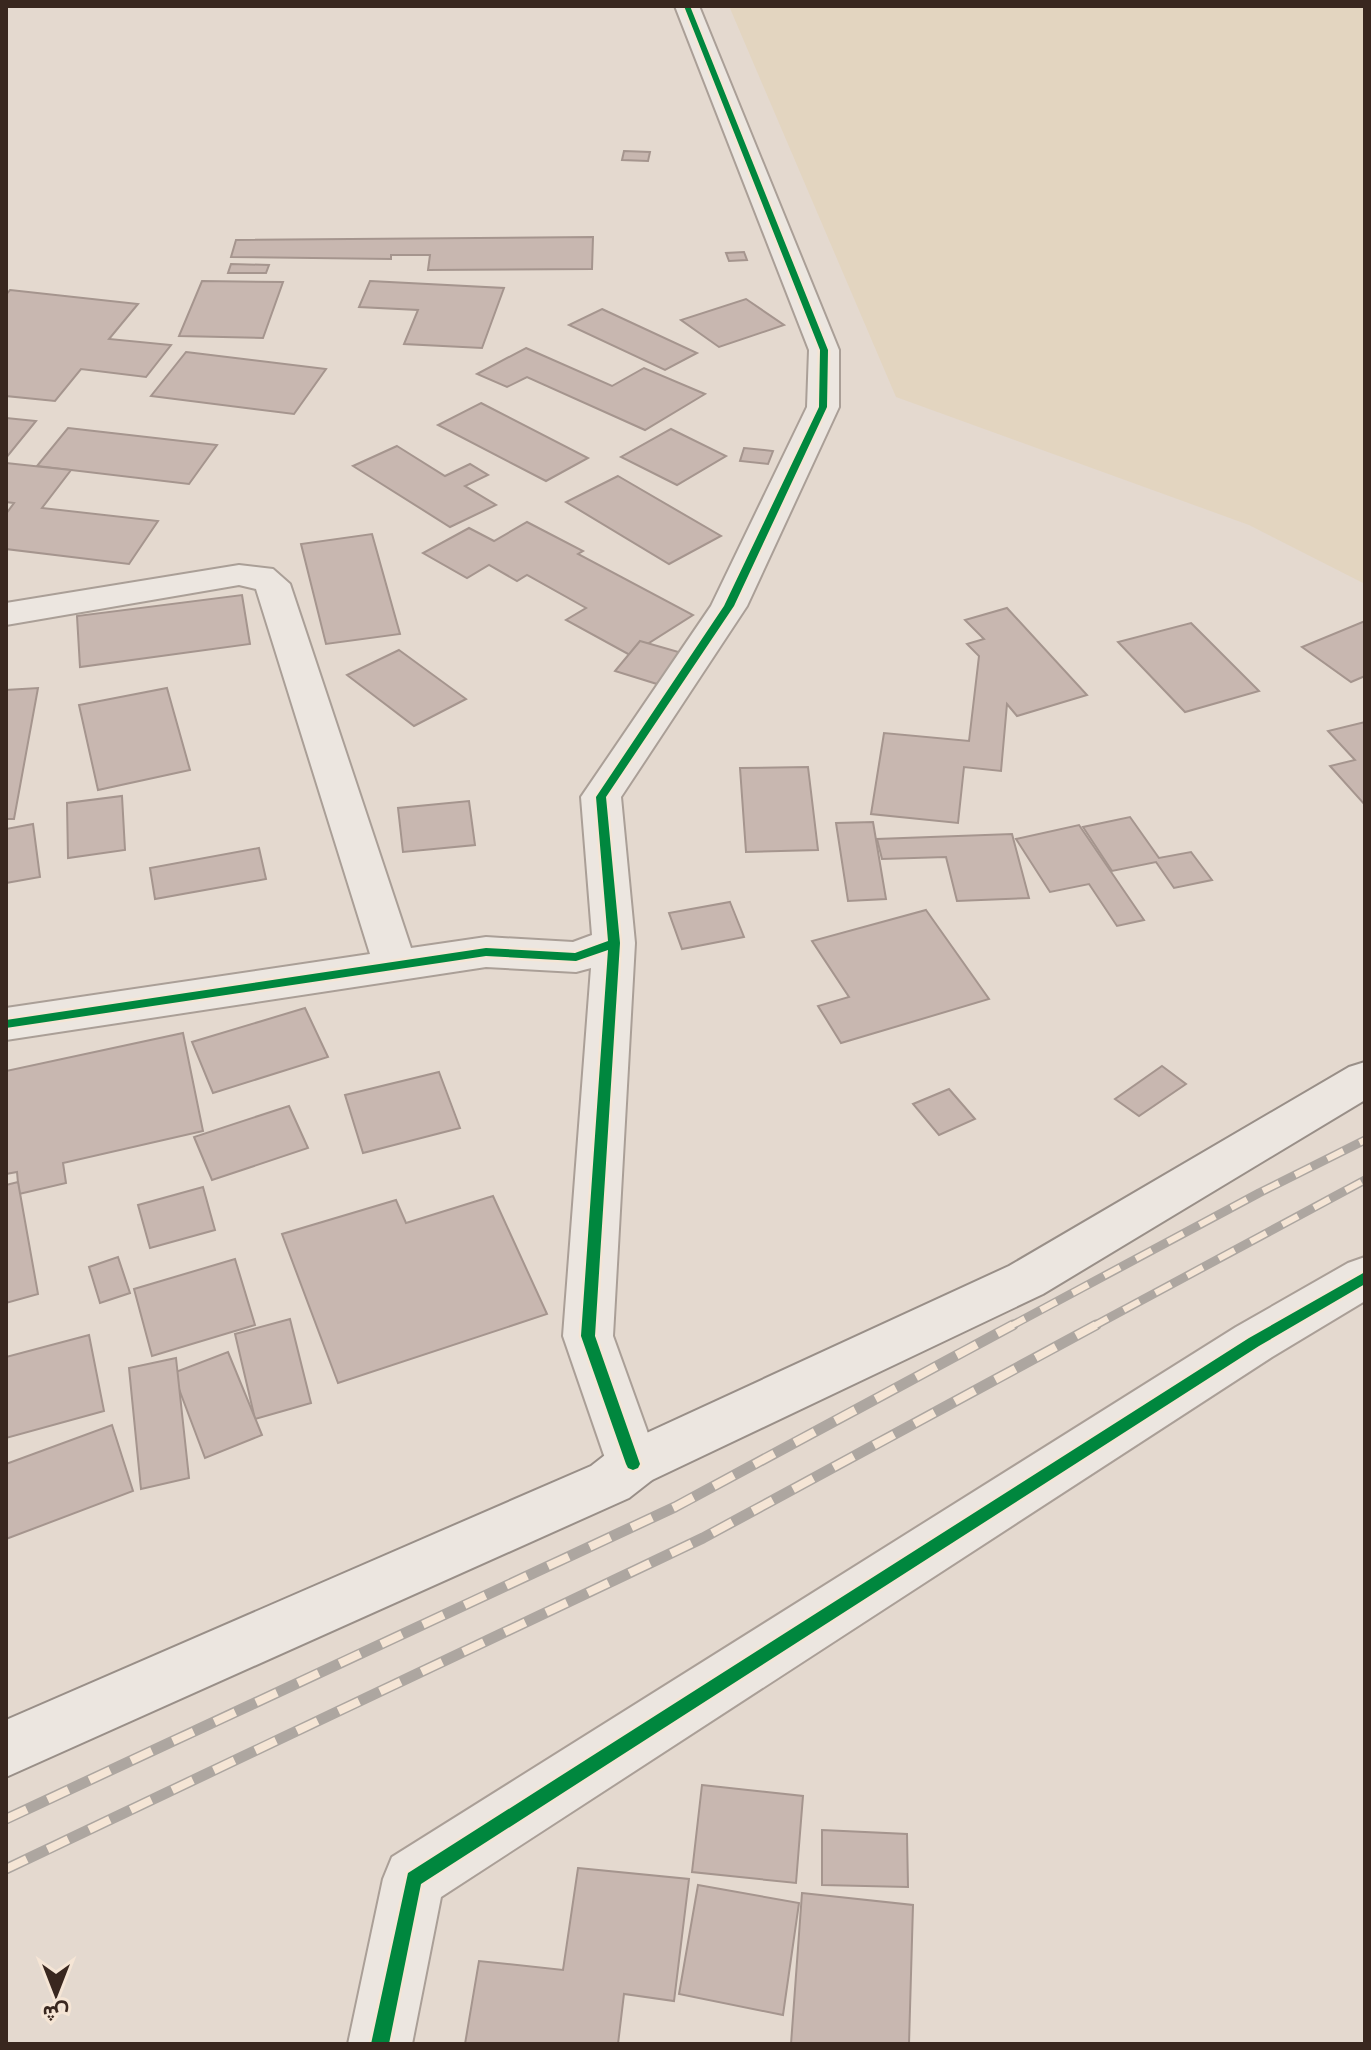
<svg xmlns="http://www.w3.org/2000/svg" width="1371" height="2050" font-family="'Playfair Display',Vazirmatn,serif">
<rect width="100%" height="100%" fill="#e4d9cf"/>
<polygon fill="#e3d5c0" points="729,6 1365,6 1365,584 1249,525 896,397"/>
<g fill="#c8b7b0" stroke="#a5958e" stroke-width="2">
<polygon points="624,151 650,152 648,161 622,160"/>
<polygon points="593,237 592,269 428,270 430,255 391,255 391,259 231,257 236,240"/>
<polygon points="744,252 747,260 729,261 726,253"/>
<polygon points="231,264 269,265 266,273 228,273"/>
<polygon points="202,281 283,282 263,338 179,336"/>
<polygon points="370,281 504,288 482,348 404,344 418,310 359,307"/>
<polygon points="10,290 138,304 109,339 171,345 146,377 81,369 55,401 6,396 6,295"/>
<polygon points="746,299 784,325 719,347 681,320"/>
<polygon points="602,309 697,353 665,370 569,325"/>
<polygon points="526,348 612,386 644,368 705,394 645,430 527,377 507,387 477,374"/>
<polygon points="186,352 326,369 294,414 151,396"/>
<polygon points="481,403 588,458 546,481 438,425"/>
<polygon points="6,418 36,421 6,458"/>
<polygon points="68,428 217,445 189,484 37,466"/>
<polygon points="671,429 726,456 677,485 621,457"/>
<polygon points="397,446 445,476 470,464 488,475 465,486 496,505 450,527 353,466"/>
<polygon points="744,448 773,451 768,464 740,461"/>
<polygon points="6,463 71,470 42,508 158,521 129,564 6,549 6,514 14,503 6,502"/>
<polygon points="618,476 721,536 669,564 566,502"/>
<polygon points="527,522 583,551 578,554 693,615 630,655 566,620 586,608 527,575 517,581 489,565 467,578 423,553 469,528 494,541"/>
<polygon points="372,534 400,634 326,644 301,544"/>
<polygon points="242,595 250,644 80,667 77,616"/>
<polygon points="1007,608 1087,695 1017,716 1007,704 1001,771 964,767 958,823 871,814 884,733 969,741 979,656 967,644 984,639 965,620"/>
<polygon points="1365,621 1365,676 1351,682 1302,647"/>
<polygon points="1191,623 1259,691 1185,712 1118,642"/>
<polygon points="640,641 682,653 657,684 615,671"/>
<polygon points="399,650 466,699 414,726 347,675"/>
<polygon points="38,688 14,819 6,819 6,690"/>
<polygon points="167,688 190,770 98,790 79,705"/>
<polygon points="1365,722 1365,805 1330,766 1355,760 1328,731"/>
<polygon points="808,767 818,850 746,852 740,768"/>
<polygon points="122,796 125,850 68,858 67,803"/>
<polygon points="469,801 475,845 403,852 398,808"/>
<polygon points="1130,817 1159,858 1191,852 1212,880 1174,888 1156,862 1112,871 1083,827"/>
<polygon points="873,822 886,899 848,901 836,823"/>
<polygon points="33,824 40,877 6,883 6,829"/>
<polygon points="1079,825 1144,920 1117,926 1089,884 1050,892 1016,839"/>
<polygon points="1012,834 1029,898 957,901 946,857 882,859 877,839"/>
<polygon points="259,848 266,879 155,899 150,868"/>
<polygon points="730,902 744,937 682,949 669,913"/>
<polygon points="926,910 989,999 841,1043 818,1006 849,997 812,941"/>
<polygon points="305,1008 328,1057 213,1093 192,1042"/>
<polygon points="183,1033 203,1131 63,1163 66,1183 19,1194 17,1172 6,1174 6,1071"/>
<polygon points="1162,1066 1186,1084 1139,1116 1115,1099"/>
<polygon points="439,1072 460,1128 363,1153 345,1095"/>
<polygon points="949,1089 975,1119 939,1135 913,1104"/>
<polygon points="289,1106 308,1148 212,1180 194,1137"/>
<polygon points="18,1182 38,1294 6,1303 6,1185"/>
<polygon points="203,1187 215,1230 150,1248 138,1205"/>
<polygon points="493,1196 547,1314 338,1383 282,1234 396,1200 406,1223"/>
<polygon points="118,1257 130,1293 100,1303 89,1267"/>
<polygon points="235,1259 255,1325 152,1356 134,1289"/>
<polygon points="290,1319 311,1403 255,1419 235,1334"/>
<polygon points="89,1335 104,1411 6,1438 6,1357"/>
<polygon points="228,1352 262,1435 205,1458 173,1373"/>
<polygon points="176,1358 189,1478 141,1489 129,1368"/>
<polygon points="112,1425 133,1491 6,1539 6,1464"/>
<polygon points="702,1785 803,1796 796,1883 692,1872"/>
<polygon points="822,1830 907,1834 908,1887 822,1885"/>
<polygon points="578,1868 689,1879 674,2001 624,1994 618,2044 465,2044 479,1961 563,1970"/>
<polygon points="698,1885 799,1903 783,2015 679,1994"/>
<polygon points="802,1893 913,1905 909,2044 791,2044"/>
</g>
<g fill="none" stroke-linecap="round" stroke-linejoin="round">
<defs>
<g id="street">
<polygon points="675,6 699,6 839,350 839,407 747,606 621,797 635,943 613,1336 659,1464 652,1480 633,1487 614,1480 607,1464 563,1336 591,968 576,972 486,967 6,1040 6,1008 370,954 256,589 239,585 6,625 6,603 239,565 273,569 290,584 411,948 486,937 573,942 592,935 581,797 711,606 807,407 809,350"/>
<polygon points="1365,1257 1365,1301 1272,1357 441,1897 412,2044 348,2044 383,1879 392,1857 1236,1327 1348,1263"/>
</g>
<polygon id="secondary" points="1365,1062 1365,1100 1043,1294 652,1480 629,1498 6,1777 6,1720 591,1466 614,1448 1009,1266 1349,1067"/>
</defs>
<use href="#street" stroke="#aa9f97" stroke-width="4"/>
<use href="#secondary" stroke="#998f88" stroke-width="4"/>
<use href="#street" fill="#ece6e0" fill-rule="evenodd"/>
<use href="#secondary" fill="#ece6e0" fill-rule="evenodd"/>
<defs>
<g id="rail-far1">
<polyline points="1009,1327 1259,1193 1365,1140"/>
<polyline points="1092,1327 1365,1180"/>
</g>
<g id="rail">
<polyline points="6,1819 675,1507 1013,1325"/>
<polyline points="6,1869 703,1538 1096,1325"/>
</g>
</defs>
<use href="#rail-far1" stroke="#ada6a0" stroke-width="9"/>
<use href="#rail" stroke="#ada6a0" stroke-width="11"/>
<use href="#rail-far1" stroke="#f5e5d5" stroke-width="6" stroke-dasharray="18" stroke-linecap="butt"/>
<use href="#rail" stroke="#f5e5d5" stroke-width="8" stroke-dasharray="23" stroke-linecap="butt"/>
<defs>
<g id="cycleway">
<polygon points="684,6 690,6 828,350 827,407 734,606 606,797 620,943 595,1336 640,1464 638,1468 633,1470 628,1468 626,1464 581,1336 608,950 576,961 486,956 6,1028 6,1020 486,948 575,953 608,941 596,797 724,606 819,407 820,350"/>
<polygon points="1365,1272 1365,1284 1259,1346 421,1884 389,2044 371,2044 408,1873 1249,1338"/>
</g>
</defs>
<use href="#cycleway" stroke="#f5e5d5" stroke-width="5"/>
<use href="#cycleway" fill="#00873e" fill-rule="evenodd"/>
</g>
<rect width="1371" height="2050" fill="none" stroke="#39271f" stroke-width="16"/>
<g transform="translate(56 1994) rotate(180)" stroke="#f5e5d5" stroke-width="6" paint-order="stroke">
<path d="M0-6L14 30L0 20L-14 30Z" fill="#39271f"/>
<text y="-12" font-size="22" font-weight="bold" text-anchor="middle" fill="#39271f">ش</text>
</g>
</svg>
